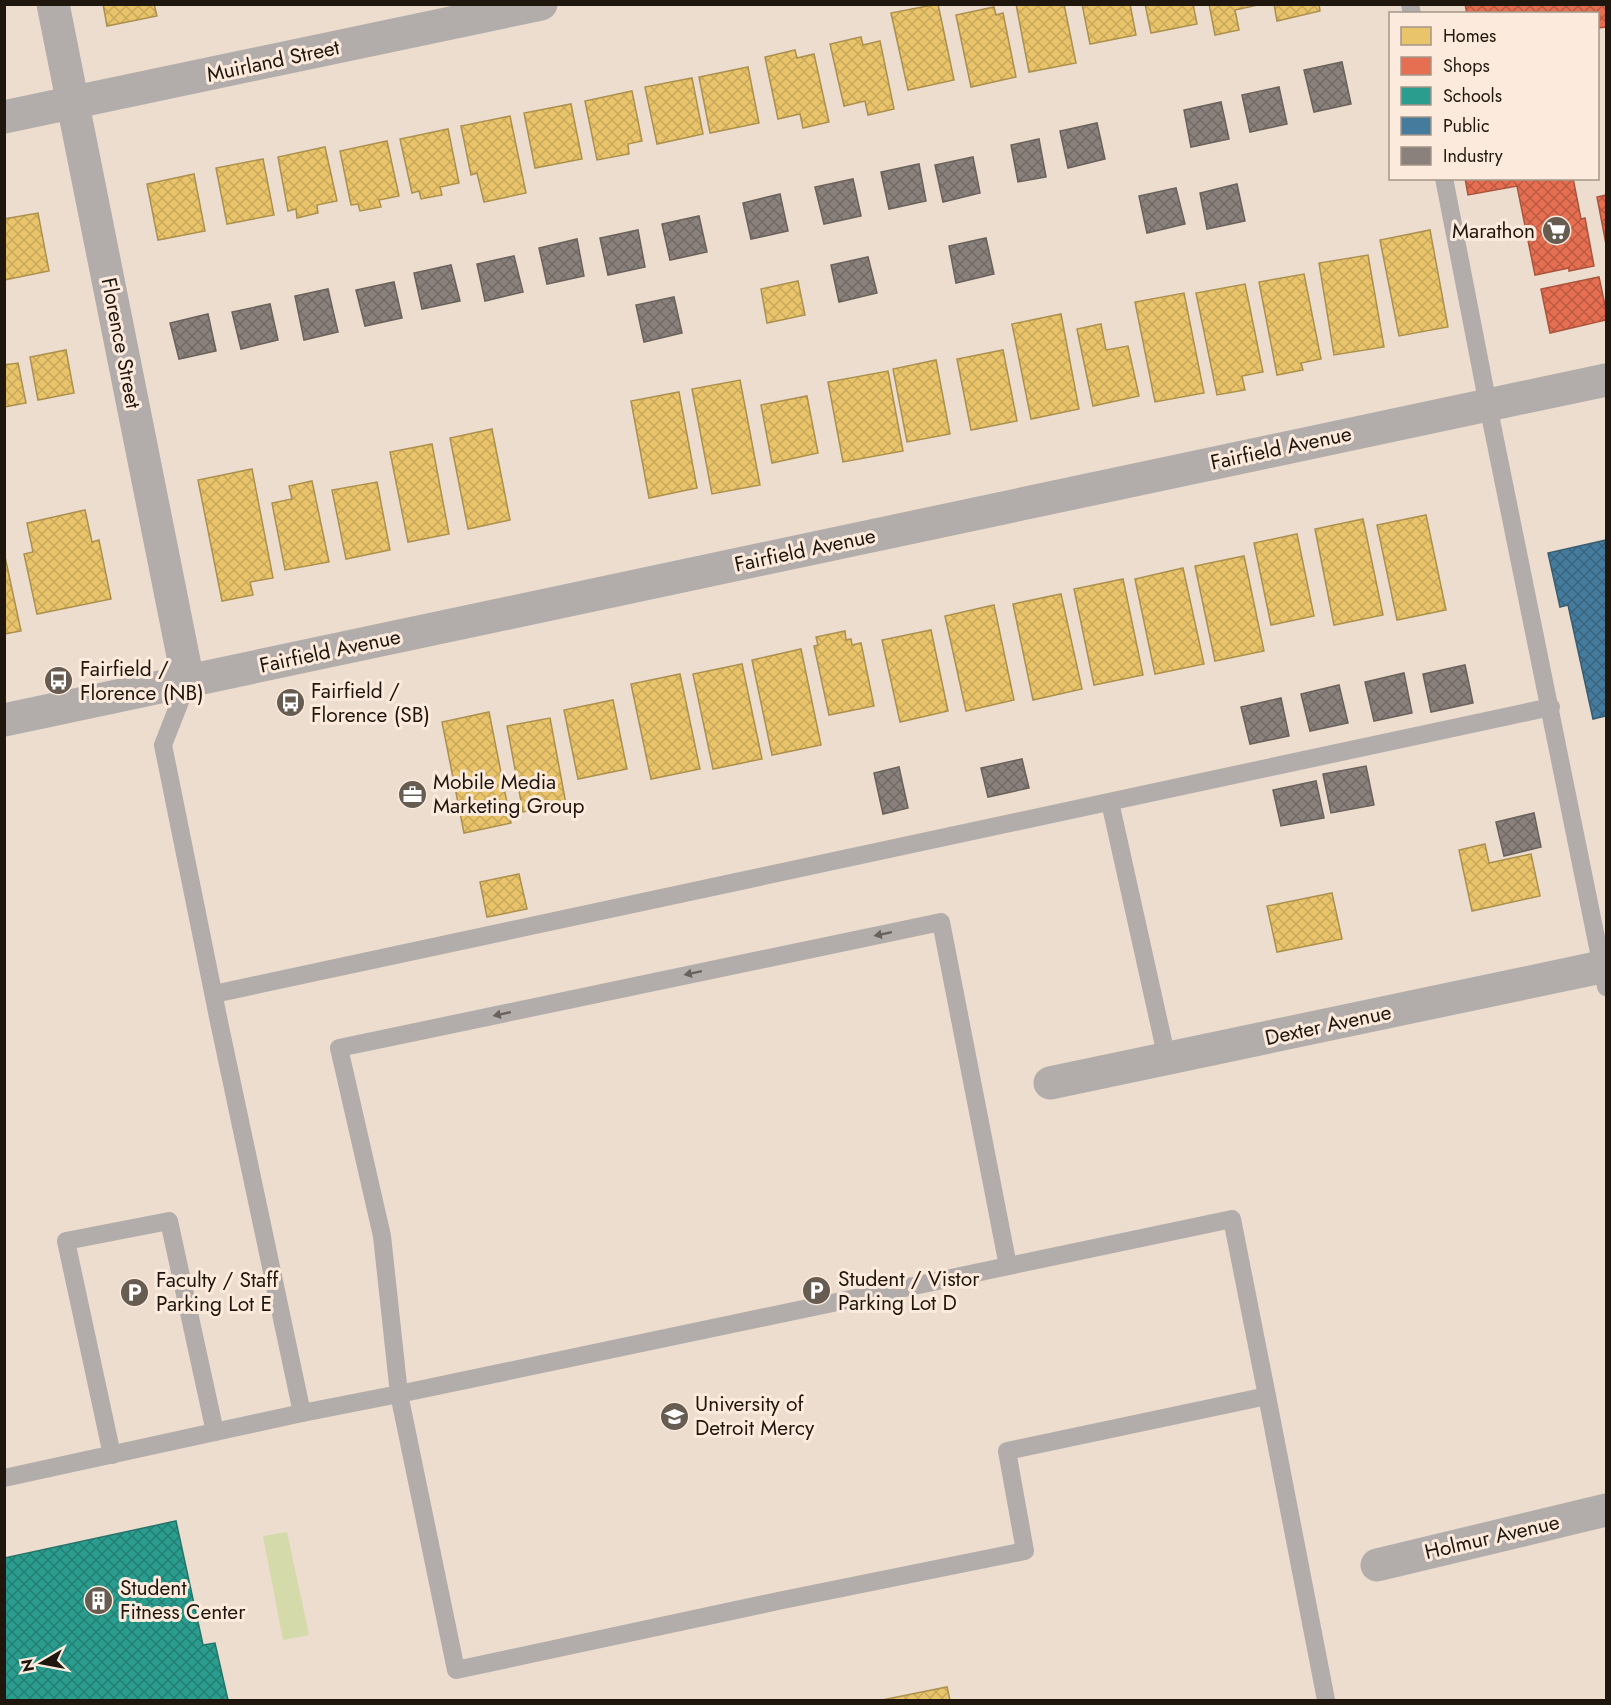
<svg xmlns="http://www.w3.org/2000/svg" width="1611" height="1705" font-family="Jost,sans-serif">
<defs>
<pattern id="homes-cross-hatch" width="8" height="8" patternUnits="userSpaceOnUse" patternTransform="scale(1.5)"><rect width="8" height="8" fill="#e9c46a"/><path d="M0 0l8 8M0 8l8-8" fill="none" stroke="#c7a85b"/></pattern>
<pattern id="shops-cross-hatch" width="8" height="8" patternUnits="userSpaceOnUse" patternTransform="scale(1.5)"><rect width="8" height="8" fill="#e76f51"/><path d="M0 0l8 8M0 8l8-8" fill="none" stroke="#bb5a42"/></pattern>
<pattern id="schools-cross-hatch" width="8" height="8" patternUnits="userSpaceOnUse" patternTransform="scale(1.5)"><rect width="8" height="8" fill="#2a9d8f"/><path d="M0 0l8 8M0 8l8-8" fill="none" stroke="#237f73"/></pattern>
<pattern id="public-cross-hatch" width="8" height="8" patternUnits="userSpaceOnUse" patternTransform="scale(1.5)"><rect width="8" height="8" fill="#457b9d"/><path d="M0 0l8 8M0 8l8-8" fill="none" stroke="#39647e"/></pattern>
<pattern id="industry-cross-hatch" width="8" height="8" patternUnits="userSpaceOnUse" patternTransform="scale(1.5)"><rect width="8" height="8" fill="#8a817c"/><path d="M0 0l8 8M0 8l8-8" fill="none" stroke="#706964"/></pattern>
</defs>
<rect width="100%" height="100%" fill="#ecddcf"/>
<polygon fill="#d5daaa" points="287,1532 309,1635 283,1640 263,1536"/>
<g fill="url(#homes-cross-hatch)" stroke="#ac904e" stroke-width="1.5">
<polygon points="103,4 154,4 157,16 107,26"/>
<polygon points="938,4 954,80 908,90 891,13"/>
<polygon points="1016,4 1064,4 1076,63 1029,72"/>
<polygon points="1082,4 1130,4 1136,35 1090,44"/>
<polygon points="1145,4 1193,4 1197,24 1151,33"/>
<polygon points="1209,4 1258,4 1258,5 1235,10 1239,30 1215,35"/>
<polygon points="1274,4 1319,4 1320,11 1277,21"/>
<polygon points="994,7 996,15 1003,13 1016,77 971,87 956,15"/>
<polygon points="861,37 863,45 880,41 894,109 868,115 865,101 844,106 830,44"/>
<polygon points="795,50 797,58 814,54 829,122 803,128 800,114 778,119 765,57"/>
<polygon points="748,67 759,123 710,133 699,77"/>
<polygon points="692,78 703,134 657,144 645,87"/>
<polygon points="632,91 642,141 628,144 629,154 597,160 585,101"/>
<polygon points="571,104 582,159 535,168 524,113"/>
<polygon points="510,116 526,193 484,202 477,173 471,175 461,126"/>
<polygon points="448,129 459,183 440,187 442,195 421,199 419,191 412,193 400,139"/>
<polygon points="387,141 399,196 379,200 381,207 360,211 358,204 351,205 340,151"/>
<polygon points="325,147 337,201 317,205 318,213 297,218 296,209 288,211 278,157"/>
<polygon points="263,159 274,215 227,224 216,168"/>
<polygon points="194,174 205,231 158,240 147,184"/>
<polygon points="38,213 49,271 4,280 4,219"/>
<polygon points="1430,230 1448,327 1399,336 1380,240"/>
<polygon points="1368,255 1384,347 1334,355 1319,263"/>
<polygon points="1304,274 1321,359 1301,363 1303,370 1277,375 1259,282"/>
<polygon points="798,281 805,315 767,323 761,289"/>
<polygon points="1245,284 1263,372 1242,376 1245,390 1217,395 1196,293"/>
<polygon points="1184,293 1204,393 1155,402 1135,302"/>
<polygon points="1061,314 1079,409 1031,419 1012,324"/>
<polygon points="1101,324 1106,350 1128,346 1139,396 1093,406 1077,329"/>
<polygon points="66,350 74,393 38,400 30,357"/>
<polygon points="1003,350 1017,421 971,430 957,359"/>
<polygon points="936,360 950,434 907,442 893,369"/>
<polygon points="18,363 26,403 4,407 4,365"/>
<polygon points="888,371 903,451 843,462 828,382"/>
<polygon points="740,380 760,485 712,494 692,389"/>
<polygon points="679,392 697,488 649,498 631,401"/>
<polygon points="807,396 818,453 772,463 761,405"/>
<polygon points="492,429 510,520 468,529 450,438"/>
<polygon points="432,444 449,534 408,542 390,452"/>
<polygon points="252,469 273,578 250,582 253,595 222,601 198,480"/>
<polygon points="312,481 329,562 285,570 272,503 292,499 289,486"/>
<polygon points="377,482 390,550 346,559 332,490"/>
<polygon points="85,510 92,542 99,540 111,599 37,614 24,554 33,552 27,523"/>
<polygon points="1426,515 1446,610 1397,620 1377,525"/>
<polygon points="1363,519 1383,615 1334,625 1315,529"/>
<polygon points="1297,534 1314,616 1271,625 1254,543"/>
<polygon points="4,552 21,631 4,634"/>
<polygon points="1244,556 1264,651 1215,661 1195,566"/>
<polygon points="1183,568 1204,664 1155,674 1135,579"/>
<polygon points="1123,579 1143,675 1094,685 1074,589"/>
<polygon points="1061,594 1082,689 1033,700 1013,604"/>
<polygon points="994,605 1014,700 966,711 945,616"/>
<polygon points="931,630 948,711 900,722 882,640"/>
<polygon points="845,631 846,640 851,639 852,645 861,643 874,706 829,715 814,646 818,645 816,637"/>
<polygon points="801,649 821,745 772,755 752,660"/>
<polygon points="742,664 762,759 713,769 693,674"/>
<polygon points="680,674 700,769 651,779 631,684"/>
<polygon points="613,700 627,769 578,779 564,710"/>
<polygon points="489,712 511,823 464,833 442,722"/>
<polygon points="550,718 566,804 523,812 507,726"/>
<polygon points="1485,844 1489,863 1531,854 1540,896 1472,911 1459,850"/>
<polygon points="519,874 527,909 487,917 480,882"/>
<polygon points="1332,893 1342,939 1277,952 1267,906"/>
<polygon points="947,1687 950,1700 882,1700"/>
</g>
<g fill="url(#shops-cross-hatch)" stroke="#ab543d" stroke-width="1.5">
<polygon points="1465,4 1606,4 1606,27 1598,28 1598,14 1467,14"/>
<polygon points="1465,178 1573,178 1581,219 1585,218 1594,266 1569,271 1569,268 1535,275 1517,186 1468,195"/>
<polygon points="1606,195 1606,244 1597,197"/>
<polygon points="1599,277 1606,310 1606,320 1550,333 1541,289"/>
</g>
<polygon fill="url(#schools-cross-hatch)" stroke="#277468" stroke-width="1.5" points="176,1521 203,1645 215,1643 228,1700 4,1700 4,1558"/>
<polygon fill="url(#public-cross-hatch)" stroke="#3a5d72" stroke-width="1.5" points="1606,540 1606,716 1593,719 1568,605 1560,607 1548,553"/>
<g fill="url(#industry-cross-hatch)" stroke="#6a615b" stroke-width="1.5">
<polygon points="1342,62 1351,104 1314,112 1304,70"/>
<polygon points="1279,87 1287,124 1250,132 1242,95"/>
<polygon points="1221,102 1229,139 1191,147 1184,110"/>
<polygon points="1097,123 1105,159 1068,168 1060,131"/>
<polygon points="1039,139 1046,177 1018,182 1011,145"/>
<polygon points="973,157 980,193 943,202 935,165"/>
<polygon points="919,164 926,201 889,209 881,172"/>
<polygon points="853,179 861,216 824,224 815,187"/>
<polygon points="1237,184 1245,221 1207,229 1200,193"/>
<polygon points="1176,188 1185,224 1147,233 1139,196"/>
<polygon points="780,194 788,231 751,239 743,203"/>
<polygon points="699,216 707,252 670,260 662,224"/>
<polygon points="638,230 645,267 608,275 600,238"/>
<polygon points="986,238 994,274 956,283 949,246"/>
<polygon points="577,239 584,276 547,284 539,248"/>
<polygon points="514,256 523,292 485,301 477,264"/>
<polygon points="868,257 877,293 839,302 831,265"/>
<polygon points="451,265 460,301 422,309 414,273"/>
<polygon points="394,282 402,318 365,326 356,290"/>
<polygon points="328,289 338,332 304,340 295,296"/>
<polygon points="674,297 682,333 644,342 636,305"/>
<polygon points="270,304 278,340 241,349 232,312"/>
<polygon points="208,314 216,351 179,359 170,323"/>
<polygon points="1465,665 1473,703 1431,712 1423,674"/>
<polygon points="1404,673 1412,713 1374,721 1365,682"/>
<polygon points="1339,685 1348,723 1310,731 1301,694"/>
<polygon points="1281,698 1289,736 1250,744 1241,707"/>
<polygon points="1022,759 1029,788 988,797 981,768"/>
<polygon points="1366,766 1374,805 1331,813 1323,774"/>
<polygon points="899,767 908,808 883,814 874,773"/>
<polygon points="1316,781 1324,818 1281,826 1273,790"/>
<polygon points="1534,813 1541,847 1504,856 1496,822"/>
</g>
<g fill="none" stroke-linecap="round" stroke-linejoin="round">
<g stroke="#b2acaa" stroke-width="18">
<polyline points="1410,4 1412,14"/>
<polyline points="1444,178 1488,405 1606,987"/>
<polyline points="188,681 163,745 219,1022 302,1413"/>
<polyline points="1110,802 1167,1059"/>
<polyline points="214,994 1551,707"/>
<polyline points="1267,1396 1326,1700"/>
<polyline points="112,1455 66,1241 169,1221 215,1432"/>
<polyline points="4,1478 302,1413 399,1394 1232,1219 1267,1396 1007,1451 1025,1551 778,1601 456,1670 399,1394 382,1236 339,1048 941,922 1008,1266"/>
</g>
<g stroke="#b2acaa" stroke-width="33">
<polyline points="53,4 188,681"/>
<polyline points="4,117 541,4"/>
<polyline points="4,720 1606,380"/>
<polyline points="1050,1083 1606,966"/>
<polyline points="1377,1565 1606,1510"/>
</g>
</g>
<defs><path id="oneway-solid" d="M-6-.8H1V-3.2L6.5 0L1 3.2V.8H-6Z" transform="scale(1.5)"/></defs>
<g fill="#68615c">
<use href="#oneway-solid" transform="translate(883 934) rotate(168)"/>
<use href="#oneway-solid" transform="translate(693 973) rotate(168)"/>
<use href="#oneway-solid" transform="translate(502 1014) rotate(168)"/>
</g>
<defs>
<symbol id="supermarket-disc" viewBox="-11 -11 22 22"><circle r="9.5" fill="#675c51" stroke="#fcebdc"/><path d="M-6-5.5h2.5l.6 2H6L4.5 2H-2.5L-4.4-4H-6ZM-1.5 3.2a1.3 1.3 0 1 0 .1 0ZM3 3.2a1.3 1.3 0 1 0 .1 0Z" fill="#fff"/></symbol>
<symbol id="bus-disc" viewBox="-11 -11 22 22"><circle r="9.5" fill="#675c51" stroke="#fcebdc"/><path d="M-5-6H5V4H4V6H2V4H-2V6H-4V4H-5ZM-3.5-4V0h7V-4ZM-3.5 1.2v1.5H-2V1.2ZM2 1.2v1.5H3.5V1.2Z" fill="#fff"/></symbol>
<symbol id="office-disc" viewBox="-11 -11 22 22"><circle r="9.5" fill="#675c51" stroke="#fcebdc"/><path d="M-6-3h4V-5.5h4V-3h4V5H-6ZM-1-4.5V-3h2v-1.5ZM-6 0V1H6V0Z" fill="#fff"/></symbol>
<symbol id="parking-disc" viewBox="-11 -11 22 22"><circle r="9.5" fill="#675c51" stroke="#fcebdc"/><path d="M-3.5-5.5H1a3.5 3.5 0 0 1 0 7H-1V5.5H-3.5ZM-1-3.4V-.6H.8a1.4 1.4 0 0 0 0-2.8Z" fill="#fff"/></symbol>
<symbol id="university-disc" viewBox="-11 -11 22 22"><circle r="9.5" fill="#675c51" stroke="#fcebdc"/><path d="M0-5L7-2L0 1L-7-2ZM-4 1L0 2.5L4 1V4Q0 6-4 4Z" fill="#fff"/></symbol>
<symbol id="building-disc" viewBox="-11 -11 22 22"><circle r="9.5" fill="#675c51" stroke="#fcebdc"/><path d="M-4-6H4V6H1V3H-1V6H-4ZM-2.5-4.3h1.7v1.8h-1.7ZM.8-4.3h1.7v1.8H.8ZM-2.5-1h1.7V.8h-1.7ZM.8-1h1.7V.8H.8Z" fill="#fff"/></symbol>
</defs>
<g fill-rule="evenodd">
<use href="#supermarket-disc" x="1540" y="214" width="33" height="33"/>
<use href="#bus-disc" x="42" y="664" width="33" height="33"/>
<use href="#bus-disc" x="274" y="686" width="33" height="33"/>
<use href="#office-disc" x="396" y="778" width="33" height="33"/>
<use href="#parking-disc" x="800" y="1274" width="33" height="33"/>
<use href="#parking-disc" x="118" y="1276" width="33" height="33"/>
<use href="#university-disc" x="658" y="1400" width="33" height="33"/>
<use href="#building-disc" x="82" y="1584" width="33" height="33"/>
</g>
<g text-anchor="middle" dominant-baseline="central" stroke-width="6" stroke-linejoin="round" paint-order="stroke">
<g font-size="21" fill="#1f160d" stroke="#fcebdc">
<text transform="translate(273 61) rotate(-12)">Muirland Street</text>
<text transform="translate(121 343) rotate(79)">Florence Street</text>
<text transform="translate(1281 448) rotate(-12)">Fairfield Avenue</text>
<text transform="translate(805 550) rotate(-12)">Fairfield Avenue</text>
<text transform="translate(330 651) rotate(-12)">Fairfield Avenue</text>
<text transform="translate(1328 1025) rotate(-12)">Dexter Avenue</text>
<text transform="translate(1492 1537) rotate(-13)">Holmur Avenue</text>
</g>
<g font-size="21" fill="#1f160d" stroke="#fcebdc" text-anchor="start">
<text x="1535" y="231" text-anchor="end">Marathon</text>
<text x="80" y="669">Fairfield /<tspan x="80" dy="24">Florence (NB)</tspan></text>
<text x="311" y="691">Fairfield /<tspan x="311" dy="24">Florence (SB)</tspan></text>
<text x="433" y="782">Mobile Media<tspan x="433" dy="24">Marketing Group</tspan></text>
<text x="838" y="1279">Student / Vistor<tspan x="838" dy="24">Parking Lot D</tspan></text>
<text x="156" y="1280">Faculty / Staff<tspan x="156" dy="24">Parking Lot E</tspan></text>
<text x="695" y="1404">University of<tspan x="695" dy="24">Detroit Mercy</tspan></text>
<text x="120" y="1588">Student<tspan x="120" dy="24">Fitness Center</tspan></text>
</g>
</g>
<rect width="1611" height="1705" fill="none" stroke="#1f160d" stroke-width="12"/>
<rect x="1389" y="12" width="210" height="168" fill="#fcebdc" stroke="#a49689" stroke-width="1.5"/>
<rect x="1401" y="27" width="30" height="18" fill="#e9c46a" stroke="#a49689" stroke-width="1.5"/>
<text x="1443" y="42" font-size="18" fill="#1f160d">Homes</text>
<rect x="1401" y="57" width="30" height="18" fill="#e76f51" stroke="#a49689" stroke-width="1.5"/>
<text x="1443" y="72" font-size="18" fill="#1f160d">Shops</text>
<rect x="1401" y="87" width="30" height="18" fill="#2a9d8f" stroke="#a49689" stroke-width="1.5"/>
<text x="1443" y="102" font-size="18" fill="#1f160d">Schools</text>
<rect x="1401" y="117" width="30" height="18" fill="#457b9d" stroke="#a49689" stroke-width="1.5"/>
<text x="1443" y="132" font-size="18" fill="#1f160d">Public</text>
<rect x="1401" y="147" width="30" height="18" fill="#8a817c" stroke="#a49689" stroke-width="1.5"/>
<text x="1443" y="162" font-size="18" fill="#1f160d">Industry</text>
<g transform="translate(42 1663) rotate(260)" stroke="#fcebdc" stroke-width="4.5" paint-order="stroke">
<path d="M0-4.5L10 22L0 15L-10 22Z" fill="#1f160d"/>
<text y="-9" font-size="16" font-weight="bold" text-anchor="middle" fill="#1f160d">N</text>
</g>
</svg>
